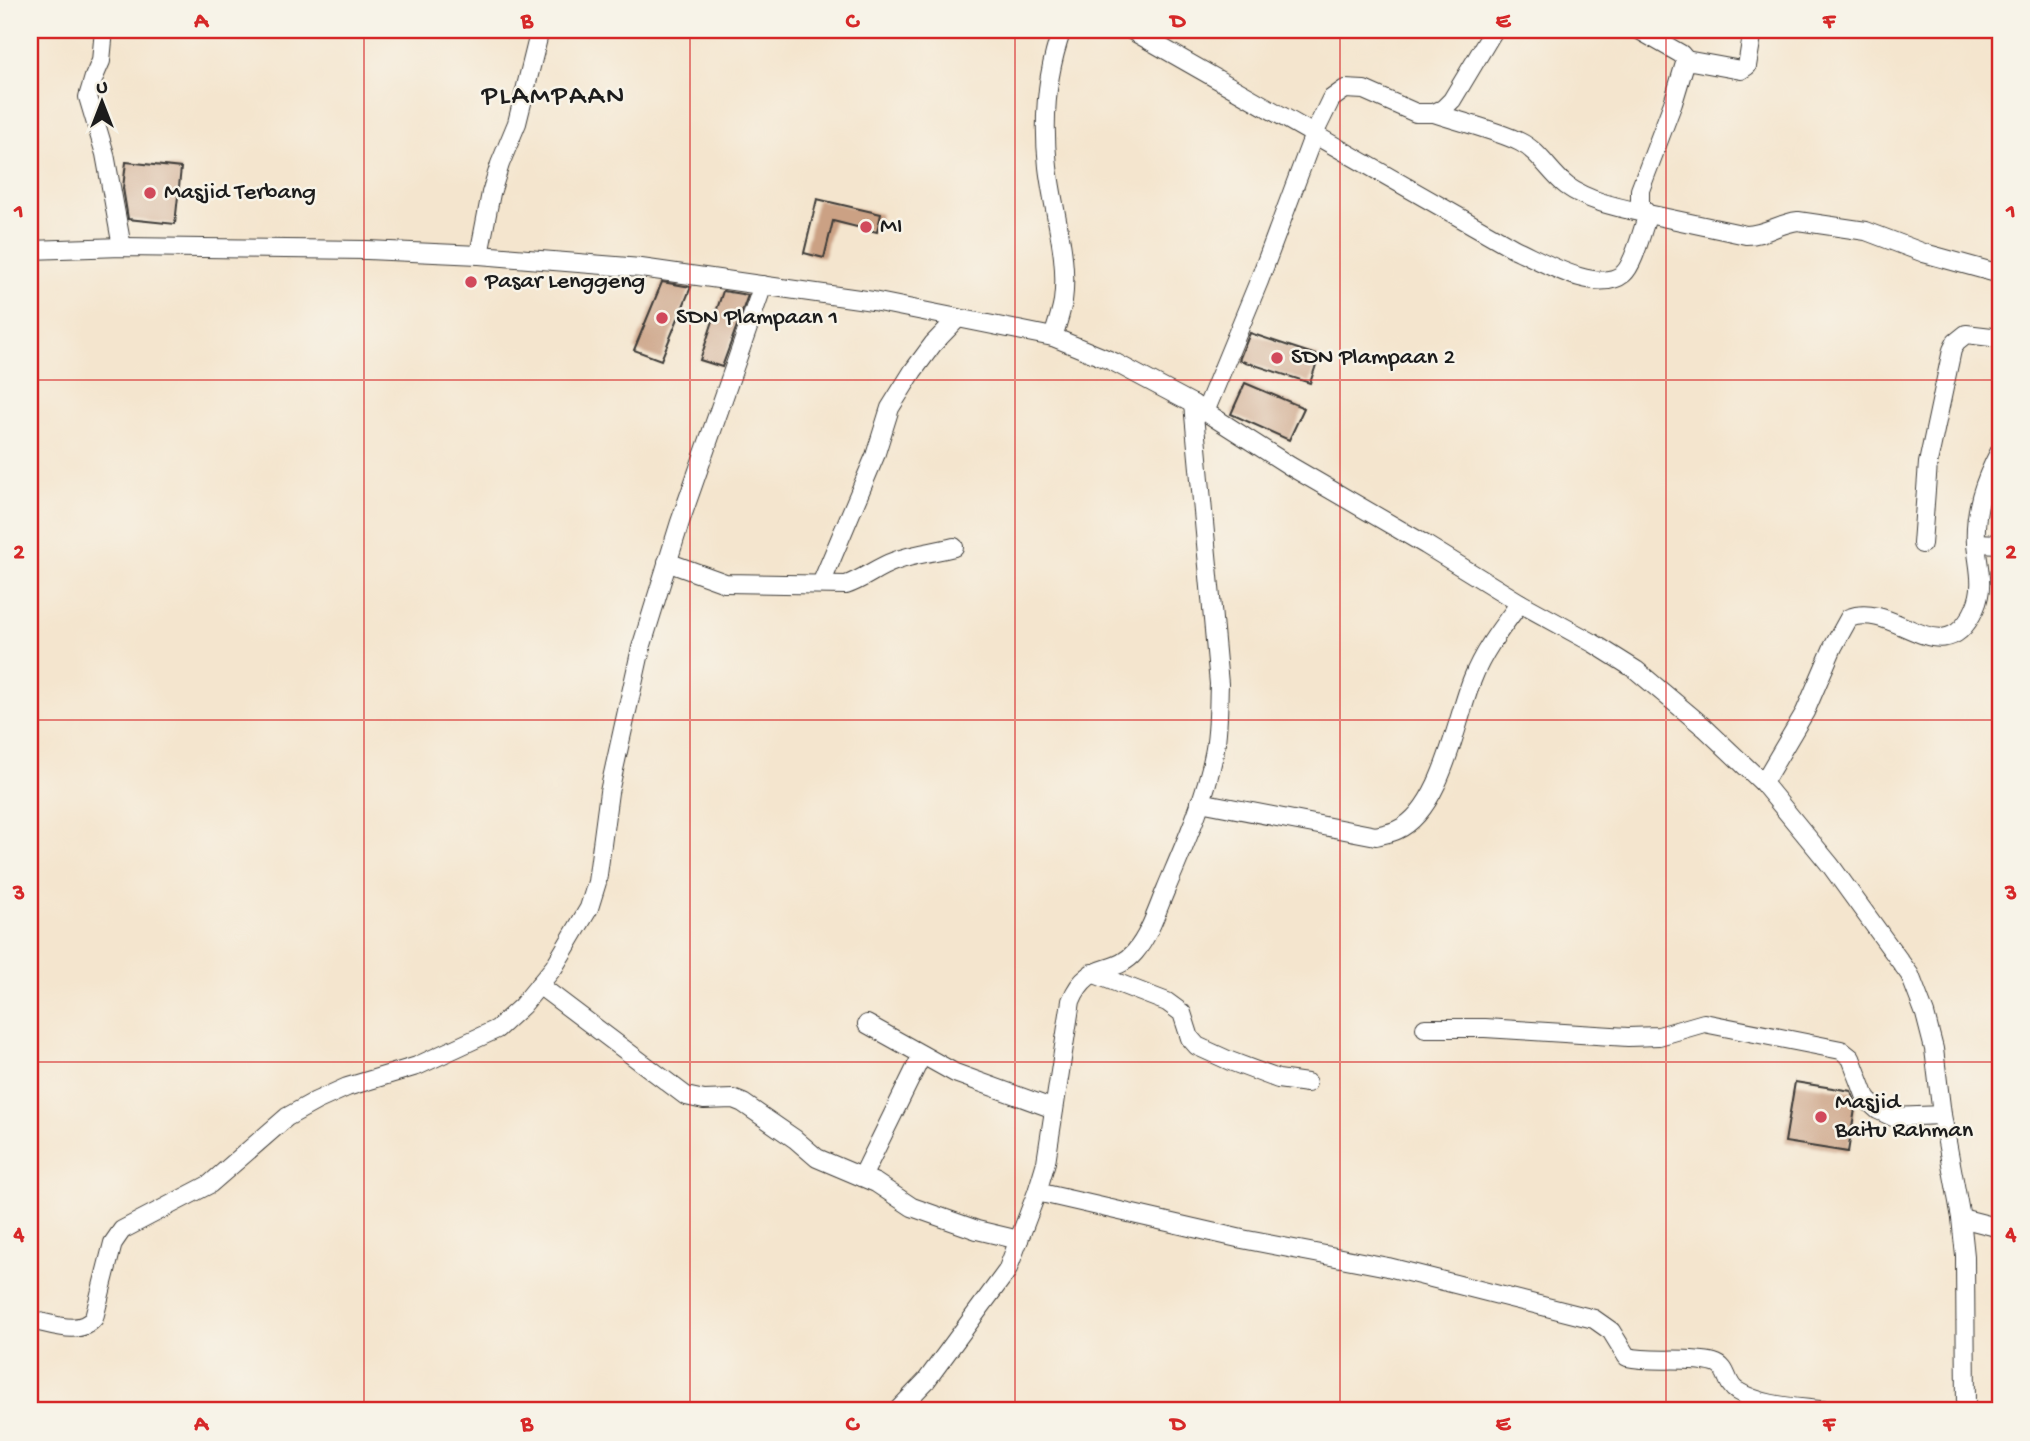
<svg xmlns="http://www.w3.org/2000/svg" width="2030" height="1441" font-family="'Gochi Hand',sans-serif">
<rect width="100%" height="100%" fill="#f7f3e8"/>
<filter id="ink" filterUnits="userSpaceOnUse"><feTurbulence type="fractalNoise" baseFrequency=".0143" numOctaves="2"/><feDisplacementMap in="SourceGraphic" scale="14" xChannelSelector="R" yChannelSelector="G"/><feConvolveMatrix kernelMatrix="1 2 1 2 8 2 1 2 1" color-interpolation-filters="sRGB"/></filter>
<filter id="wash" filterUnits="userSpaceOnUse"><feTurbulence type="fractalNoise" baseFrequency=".00686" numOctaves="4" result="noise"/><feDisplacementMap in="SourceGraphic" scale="28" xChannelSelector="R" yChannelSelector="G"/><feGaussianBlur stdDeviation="1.57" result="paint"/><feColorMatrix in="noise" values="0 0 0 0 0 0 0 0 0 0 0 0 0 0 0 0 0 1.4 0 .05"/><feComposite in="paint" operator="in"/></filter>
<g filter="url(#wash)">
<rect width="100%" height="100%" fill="#f4e5ce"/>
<g id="blocks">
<g fill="#cba184">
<polygon points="126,162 181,168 175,224 128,219 123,188"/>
<polygon points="817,199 881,214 877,232 833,221 824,258 804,253"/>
<polygon points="662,282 691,287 661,360 634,350"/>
<polygon points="723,291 748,295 722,367 700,360"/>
<polygon points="1250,333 1319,356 1310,383 1239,360"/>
<polygon points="1245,383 1304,408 1289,440 1231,414"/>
<polygon points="1795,1082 1851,1091 1856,1103 1848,1152 1785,1142"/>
</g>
</g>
</g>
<g filter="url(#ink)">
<use href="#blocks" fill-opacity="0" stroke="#3c3a37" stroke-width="2"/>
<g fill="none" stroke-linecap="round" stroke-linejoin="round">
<defs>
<g id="minor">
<polyline points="104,30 101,61 94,77 88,97 105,154 122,247"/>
<path d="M 1131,30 L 1515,249 C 1540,260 1597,295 1623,274 C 1634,265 1642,230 1648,214 C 1621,208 1589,202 1567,186 C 1550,173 1539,151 1520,142 C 1496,130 1460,122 1434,113"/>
<path d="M 1639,30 L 1681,54 L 1686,60 L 1673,103 L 1640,190 L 1640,206 L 1648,214 L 1746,235 C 1766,235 1779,223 1798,221 L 1866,231 L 1924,253 L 2000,274"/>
<polyline points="1686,60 1741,70 1747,66 1753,30"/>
<polyline points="30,250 122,247 367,250 479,255 641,268 873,301 1053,337 1114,362 1193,404 1290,466 1426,545 1520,603 1593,643 1636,670 1705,728 1763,783 1831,866 1910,975 1925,1014 1934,1049 1942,1115 1961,1218 1965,1256 1966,1411"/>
<polyline points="479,255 491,193 500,164 517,123 540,30"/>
<path d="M 1053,337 C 1057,325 1061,313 1063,301 C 1069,257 1053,211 1048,167 C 1043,121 1046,74 1062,30"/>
<polyline points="1205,412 1259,281 1314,134 1331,99 1345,89 1364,90 1416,113 1434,113 1443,109 1452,100 1494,30"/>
<polyline points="1976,543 2000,544"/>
<polyline points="1922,544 1928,463 1952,350 1956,342 1966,334 2000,338"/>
<path d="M 667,562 L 725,583 L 846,585 C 864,579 877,567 895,561 C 913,554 935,552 954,547"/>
<polyline points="821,584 875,456 890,408 913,371 933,344 957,319"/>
<path d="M 1763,783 L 1805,712 L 1833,647 L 1849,618 C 1895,600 1944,678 1975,608 C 1985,586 1978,566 1976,544 C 1974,510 1984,481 2000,451"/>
<path d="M 1200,802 L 1376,836 C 1383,834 1391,833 1397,830 C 1441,811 1456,721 1472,680 C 1483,651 1502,627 1520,603"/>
<polyline points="1092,973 1167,1002 1182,1013 1190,1038 1197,1046 1230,1061 1278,1079 1307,1083"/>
<polyline points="539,985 686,1096 704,1100 733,1099 743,1103 795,1139 817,1158 876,1183 912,1207 977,1230 1019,1240"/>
<polyline points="867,1024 955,1073 1054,1109"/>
<polyline points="1425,1028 1485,1028 1628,1037 1659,1036 1704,1023 1841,1050 1851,1058 1867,1100 1878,1110 1893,1117 1942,1115"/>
<polyline points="862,1177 922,1055"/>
<path d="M 1037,1192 L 1242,1239 L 1388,1267 L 1594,1319 L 1611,1331 L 1627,1357 C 1653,1363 1686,1356 1714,1363 C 1729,1367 1725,1384 1737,1391 C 1763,1407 1798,1407 1827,1411"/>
<polyline points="1961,1218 2000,1228"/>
<path d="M 30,1320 C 50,1323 79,1337 94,1318 L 113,1243 L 122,1230 L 210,1184 L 287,1117 L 316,1101 L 347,1087 L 417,1066 L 497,1029 L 522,1006 L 554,967 L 589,908 L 597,882 L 609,792 L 641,648 L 680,522 L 763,285"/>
<path d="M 897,1411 L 926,1381 L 1007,1271 L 1037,1192 L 1046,1162 L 1071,1001 C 1088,959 1114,977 1135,952 C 1150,934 1157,910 1166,889 C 1184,846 1205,800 1214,754 C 1219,731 1218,707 1219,684 L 1193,404"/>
</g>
</defs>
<use href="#minor" stroke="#3c3a37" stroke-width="20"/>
<use href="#minor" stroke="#fff" stroke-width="18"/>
</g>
</g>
<path fill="none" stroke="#d62828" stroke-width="2" stroke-opacity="0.55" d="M 364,30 L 364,1411M 690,30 L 690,1411M 1015,30 L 1015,1411M 1340,30 L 1340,1411M 1666,30 L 1666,1411M 30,380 L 2000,380M 30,720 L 2000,720M 30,1062 L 2000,1062"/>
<g fill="#d1495b" stroke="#f7f3e8" stroke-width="2.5">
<circle cx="150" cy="193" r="7"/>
<circle cx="866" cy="227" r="7"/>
<circle cx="471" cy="282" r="7"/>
<circle cx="662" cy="318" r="7"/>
<circle cx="1277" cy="358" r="7"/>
<circle cx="1821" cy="1117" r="7"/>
</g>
<g text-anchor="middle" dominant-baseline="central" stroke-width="5" stroke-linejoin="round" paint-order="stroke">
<g font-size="24" fill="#1c1c1c" stroke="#f7f3e8" text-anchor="start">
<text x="164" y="193">Masjid Terbang</text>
<text x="880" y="227">MI</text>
<text x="485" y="282">Pasar Lenggeng</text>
<text x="676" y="318">SDN Plampaan 1</text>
<text x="1291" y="358">SDN Plampaan 2</text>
<text x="1835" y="1103">Masjid<tspan x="1835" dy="28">Baitu Rahman</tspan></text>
</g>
<g font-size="28" letter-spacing="2" fill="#1c1c1c" stroke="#f7f3e8">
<text x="554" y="97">PLAMPAAN</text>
</g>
</g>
<rect width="2030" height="1441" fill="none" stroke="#f7f3e8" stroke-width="77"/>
<g transform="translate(102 102)" stroke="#f7f3e8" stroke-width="5" paint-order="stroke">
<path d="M0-5L12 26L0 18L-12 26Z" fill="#1c1c1c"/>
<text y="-10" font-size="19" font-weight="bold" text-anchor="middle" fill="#1c1c1c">U</text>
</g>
<rect x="38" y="38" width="1954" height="1364" fill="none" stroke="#d62828" stroke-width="2.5"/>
<g font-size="23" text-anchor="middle" font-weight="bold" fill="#d62828">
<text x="201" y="27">A</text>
<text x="527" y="27">B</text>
<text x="852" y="27">C</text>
<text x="1178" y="27">D</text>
<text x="1503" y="27">E</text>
<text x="1829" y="27">F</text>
<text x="19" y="217">1</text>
<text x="2011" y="217">1</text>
<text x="19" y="558">2</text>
<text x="2011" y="558">2</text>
<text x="19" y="899">3</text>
<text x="2011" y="899">3</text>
<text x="19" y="1240">4</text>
<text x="2011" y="1240">4</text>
<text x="201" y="1430">A</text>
<text x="527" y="1430">B</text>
<text x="852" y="1430">C</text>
<text x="1178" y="1430">D</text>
<text x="1503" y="1430">E</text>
<text x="1829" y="1430">F</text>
</g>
</svg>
